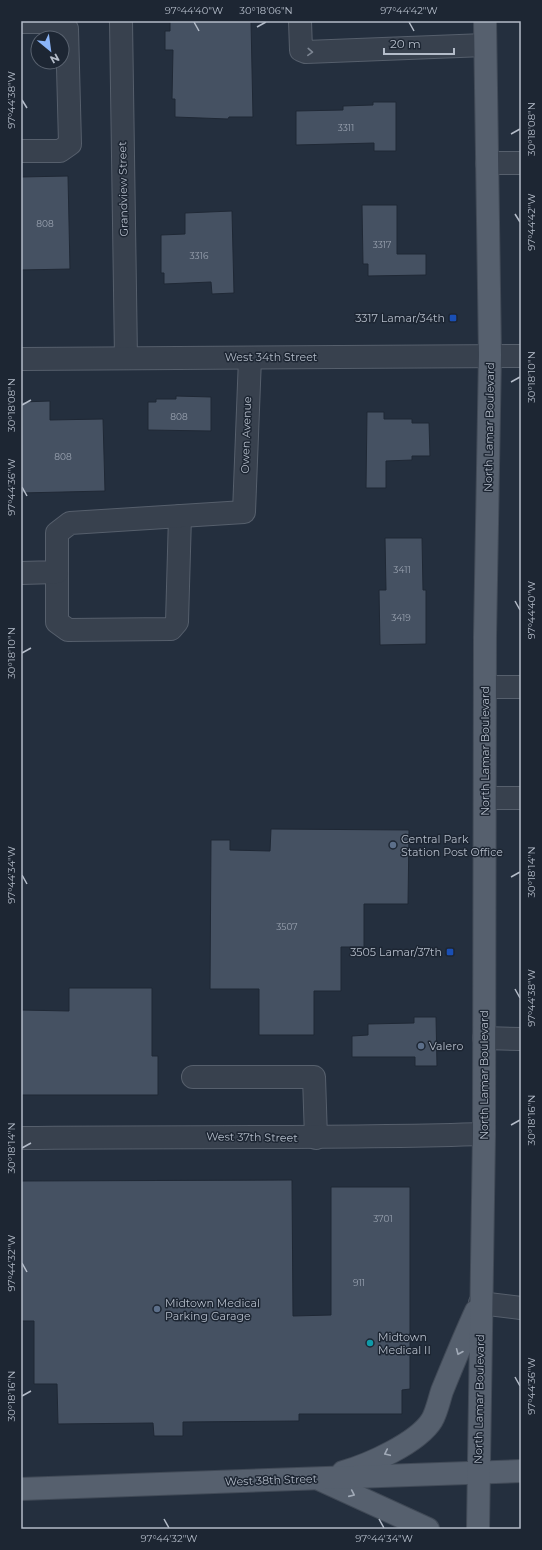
<svg xmlns="http://www.w3.org/2000/svg" width="542" height="1550" font-family="Montserrat,sans-serif">
<rect width="100%" height="100%" fill="#242f3e"/>
<g fill="#455162" stroke="#1f2835">
<polygon points="170,21 251,21 253,117 229,117 228,119 175,117 175,99 172,99 173,50 165,50 165,31 170,31"/>
<polygon points="373,102 396,102 396,151 374,151 374,143 296,145 296,111 343,110 343,106 373,105"/>
<polygon points="68,176 70,269 21,270 21,177"/>
<polygon points="362,205 397,205 397,254 426,254 426,275 368,276 368,264 363,264"/>
<polygon points="232,211 234,293 212,294 211,282 164,284 164,273 161,273 161,235 185,234 185,213"/>
<polygon points="176,396 211,397 211,431 148,430 148,402 156,402 156,399 176,399"/>
<polygon points="50,401 50,420 103,419 105,491 21,493 22,402"/>
<polygon points="367,412 384,412 384,419 412,419 412,423 429,423 430,456 412,456 412,460 386,461 386,488 366,488"/>
<polygon points="385,538 422,538 423,590 426,590 426,644 380,645 379,590 386,590"/>
<polygon points="271,829 409,830 408,904 364,904 364,947 341,947 341,991 314,991 314,1035 259,1035 259,989 210,989 211,840 230,840 230,850 270,851"/>
<polygon points="69,988 152,988 152,1056 158,1056 158,1095 21,1095 21,1010 69,1011"/>
<polygon points="414,1017 436,1017 437,1066 415,1066 415,1057 352,1057 352,1036 368,1035 368,1024 414,1023"/>
<polygon points="292,1180 293,1316 331,1315 331,1187 410,1187 410,1389 402,1390 402,1414 299,1414 299,1421 183,1422 183,1436 154,1436 153,1423 58,1424 57,1384 34,1384 34,1321 21,1321 21,1181"/>
</g>
<g fill="none" stroke-linecap="round" stroke-linejoin="round">
<defs>
<g id="minor">
<polyline points="121,21 126,358"/>
<polyline points="300,21 301,50 306,52 485,45"/>
<polyline points="21,22 55,22 67,29 70,144 60,151 21,151"/>
<polyline points="487,163 521,163"/>
<polyline points="21,359 521,356"/>
<polyline points="57,572 57,622 68,630 171,629 177,622 180,516"/>
<polyline points="21,573 57,572 57,533 70,523 244,512 250,358"/>
<polyline points="485,687 521,687"/>
<polyline points="485,798 521,798"/>
<polyline points="484,1038 521,1039"/>
<polyline points="193,1077 314,1077 316,1138"/>
<path d="M 21,1138 C 175,1136 330,1139 484,1134"/>
<polyline points="480,1303 521,1308"/>
</g>
<g id="major">
<path d="M 343,1472 C 368,1465 418,1443 432,1420 C 437,1411 439,1400 442,1391 C 453,1364 464,1337 476,1311"/>
<polyline points="321,1480 428,1529"/>
<polyline points="21,1489 521,1471"/>
<polyline points="478,1529 484,1134 485,637 490,355 485,21"/>
</g>
</defs>
<use href="#minor" stroke="#565f6c" stroke-width="24"/>
<use href="#major" stroke="#414a57" stroke-width="24"/>
<use href="#minor" stroke="#38414e" stroke-width="22"/>
<use href="#major" stroke="#56606e" stroke-width="22"/>
</g>
<defs><path id="oneway-chevron" d="M-2-3.5L2.5 0L-2 3.5" fill="none" stroke-width="1.6" stroke-linecap="round" stroke-linejoin="round"/></defs>
<use stroke="#7c8592" href="#oneway-chevron" transform="translate(310 52) rotate(3)"/>
<g stroke="#a1aab7">
<use href="#oneway-chevron" transform="translate(459 1352) rotate(113)"/>
<use href="#oneway-chevron" transform="translate(387 1453) rotate(155)"/>
<use href="#oneway-chevron" transform="translate(352 1494) rotate(24)"/>
</g>
<path fill="none" stroke="#b4bcc9" stroke-width="1.5" d="M 194,22 L 199,31M 409,22 L 414,31M 257,27 L 266,22M 22,100 L 27,108M 511,134 L 520,129M 515,214 L 520,222M 511,382 L 520,377M 22,405 L 31,400M 22,487 L 27,496M 515,601 L 520,610M 22,653 L 31,648M 22,875 L 27,884M 511,877 L 520,872M 515,989 L 520,998M 511,1125 L 520,1120M 22,1148 L 31,1143M 22,1263 L 27,1272M 515,1377 L 520,1386M 22,1396 L 31,1391M 164,1519 L 169,1528M 379,1519 L 384,1528"/>
<g fill="#1a4fb4" stroke="#1d2633" stroke-width="1.5">
<rect x="449" y="314" width="8" height="8" rx="2"/>
<rect x="446" y="948" width="8" height="8" rx="2"/>
</g>
<g fill="#5c6f8a" stroke="#1d2633" stroke-width="1.5">
<circle cx="393" cy="845" r="4"/>
<circle cx="421" cy="1046" r="4"/>
<circle cx="157" cy="1309" r="4"/>
</g>
<circle fill="#0f9aa8" stroke="#1d2633" stroke-width="1.5" cx="370" cy="1343" r="4"/>
<g text-anchor="middle" dominant-baseline="central" stroke-width="3" stroke-linejoin="round" paint-order="stroke">
<g font-size="9" fill="#98a1af">
<text x="346" y="127">3311</text>
<text x="45" y="223">808</text>
<text x="382" y="244">3317</text>
<text x="199" y="255">3316</text>
<text x="179" y="416">808</text>
<text x="63" y="456">808</text>
<text x="402" y="569">3411</text>
<text x="401" y="617">3419</text>
<text x="287" y="926">3507</text>
<text x="383" y="1218">3701</text>
<text x="359" y="1282">911</text>
</g>
<g font-size="11" fill="#b4bcc9" stroke="#1d2633">
<text transform="translate(123 189) rotate(-91)">Grandview Street</text>
<text x="271" y="357">West 34th Street</text>
<text transform="translate(489 427) rotate(-89)">North Lamar Boulevard</text>
<text transform="translate(246 435) rotate(-88)">Owen Avenue</text>
<text transform="translate(485 751) rotate(-90)">North Lamar Boulevard</text>
<text transform="translate(484 1075) rotate(-90)">North Lamar Boulevard</text>
<text transform="translate(252 1137) rotate(1)">West 37th Street</text>
<text transform="translate(479 1399) rotate(-89)">North Lamar Boulevard</text>
<text transform="translate(271 1480) rotate(-2)">West 38th Street</text>
</g>
<g font-size="11" fill="#b4bcc9" stroke="#1d2633" text-anchor="start">
<text x="445" y="318" text-anchor="end">3317 Lamar/34th</text>
<text x="401" y="839">Central Park<tspan x="401" dy="13">Station Post Office</tspan></text>
<text x="442" y="952" text-anchor="end">3505 Lamar/37th</text>
<text x="429" y="1046">Valero</text>
<text x="165" y="1303">Midtown Medical<tspan x="165" dy="13">Parking Garage</tspan></text>
<text x="378" y="1337">Midtown<tspan x="378" dy="13">Medical II</tspan></text>
</g>
</g>
<rect width="542" height="1550" fill="none" stroke="#1d2633" stroke-width="44"/>
<g transform="translate(50 50) rotate(151)"><circle r="19" fill="#1d2633" stroke="#59626f"/>
<path d="M0-3L7 15L0 10L-7 15Z" fill="#8ab4f8"/>
<text y="-6" font-size="11" font-weight="bold" text-anchor="middle" fill="#b4bcc9">N</text>
</g>
<path d="M384 48v6h70v-6" fill="none" stroke="#b4bcc9" stroke-width="2"/>
<text x="390" y="48" font-size="12" fill="#b4bcc9" stroke="#1d2633" stroke-width="3" paint-order="stroke">20 m</text>
<rect x="22" y="22" width="498" height="1506" fill="none" stroke="#b4bcc9" stroke-width="1.5"/>
<g font-size="10" text-anchor="middle" fill="#b4bcc9">
<text x="194" y="14">97°44'40"W</text>
<text x="266" y="14">30°18'06"N</text>
<text x="409" y="14">97°44'42"W</text>
<text transform="translate(11 100) rotate(-90)" y="4">97°44'38"W</text>
<text transform="translate(531 129) rotate(-90)" y="4">30°18'08"N</text>
<text transform="translate(531 222) rotate(-90)" y="4">97°44'42"W</text>
<text transform="translate(531 377) rotate(-90)" y="4">30°18'10"N</text>
<text transform="translate(11 405) rotate(-90)" y="4">30°18'08"N</text>
<text transform="translate(11 487) rotate(-90)" y="4">97°44'36"W</text>
<text transform="translate(531 610) rotate(-90)" y="4">97°44'40"W</text>
<text transform="translate(11 653) rotate(-90)" y="4">30°18'10"N</text>
<text transform="translate(531 872) rotate(-90)" y="4">30°18'14"N</text>
<text transform="translate(11 875) rotate(-90)" y="4">97°44'34"W</text>
<text transform="translate(531 998) rotate(-90)" y="4">97°44'38"W</text>
<text transform="translate(531 1120) rotate(-90)" y="4">30°18'16"N</text>
<text transform="translate(11 1148) rotate(-90)" y="4">30°18'14"N</text>
<text transform="translate(11 1263) rotate(-90)" y="4">97°44'32"W</text>
<text transform="translate(531 1386) rotate(-90)" y="4">97°44'36"W</text>
<text transform="translate(11 1396) rotate(-90)" y="4">30°18'16"N</text>
<text x="169" y="1542">97°44'32"W</text>
<text x="384" y="1542">97°44'34"W</text>
</g>
</svg>
